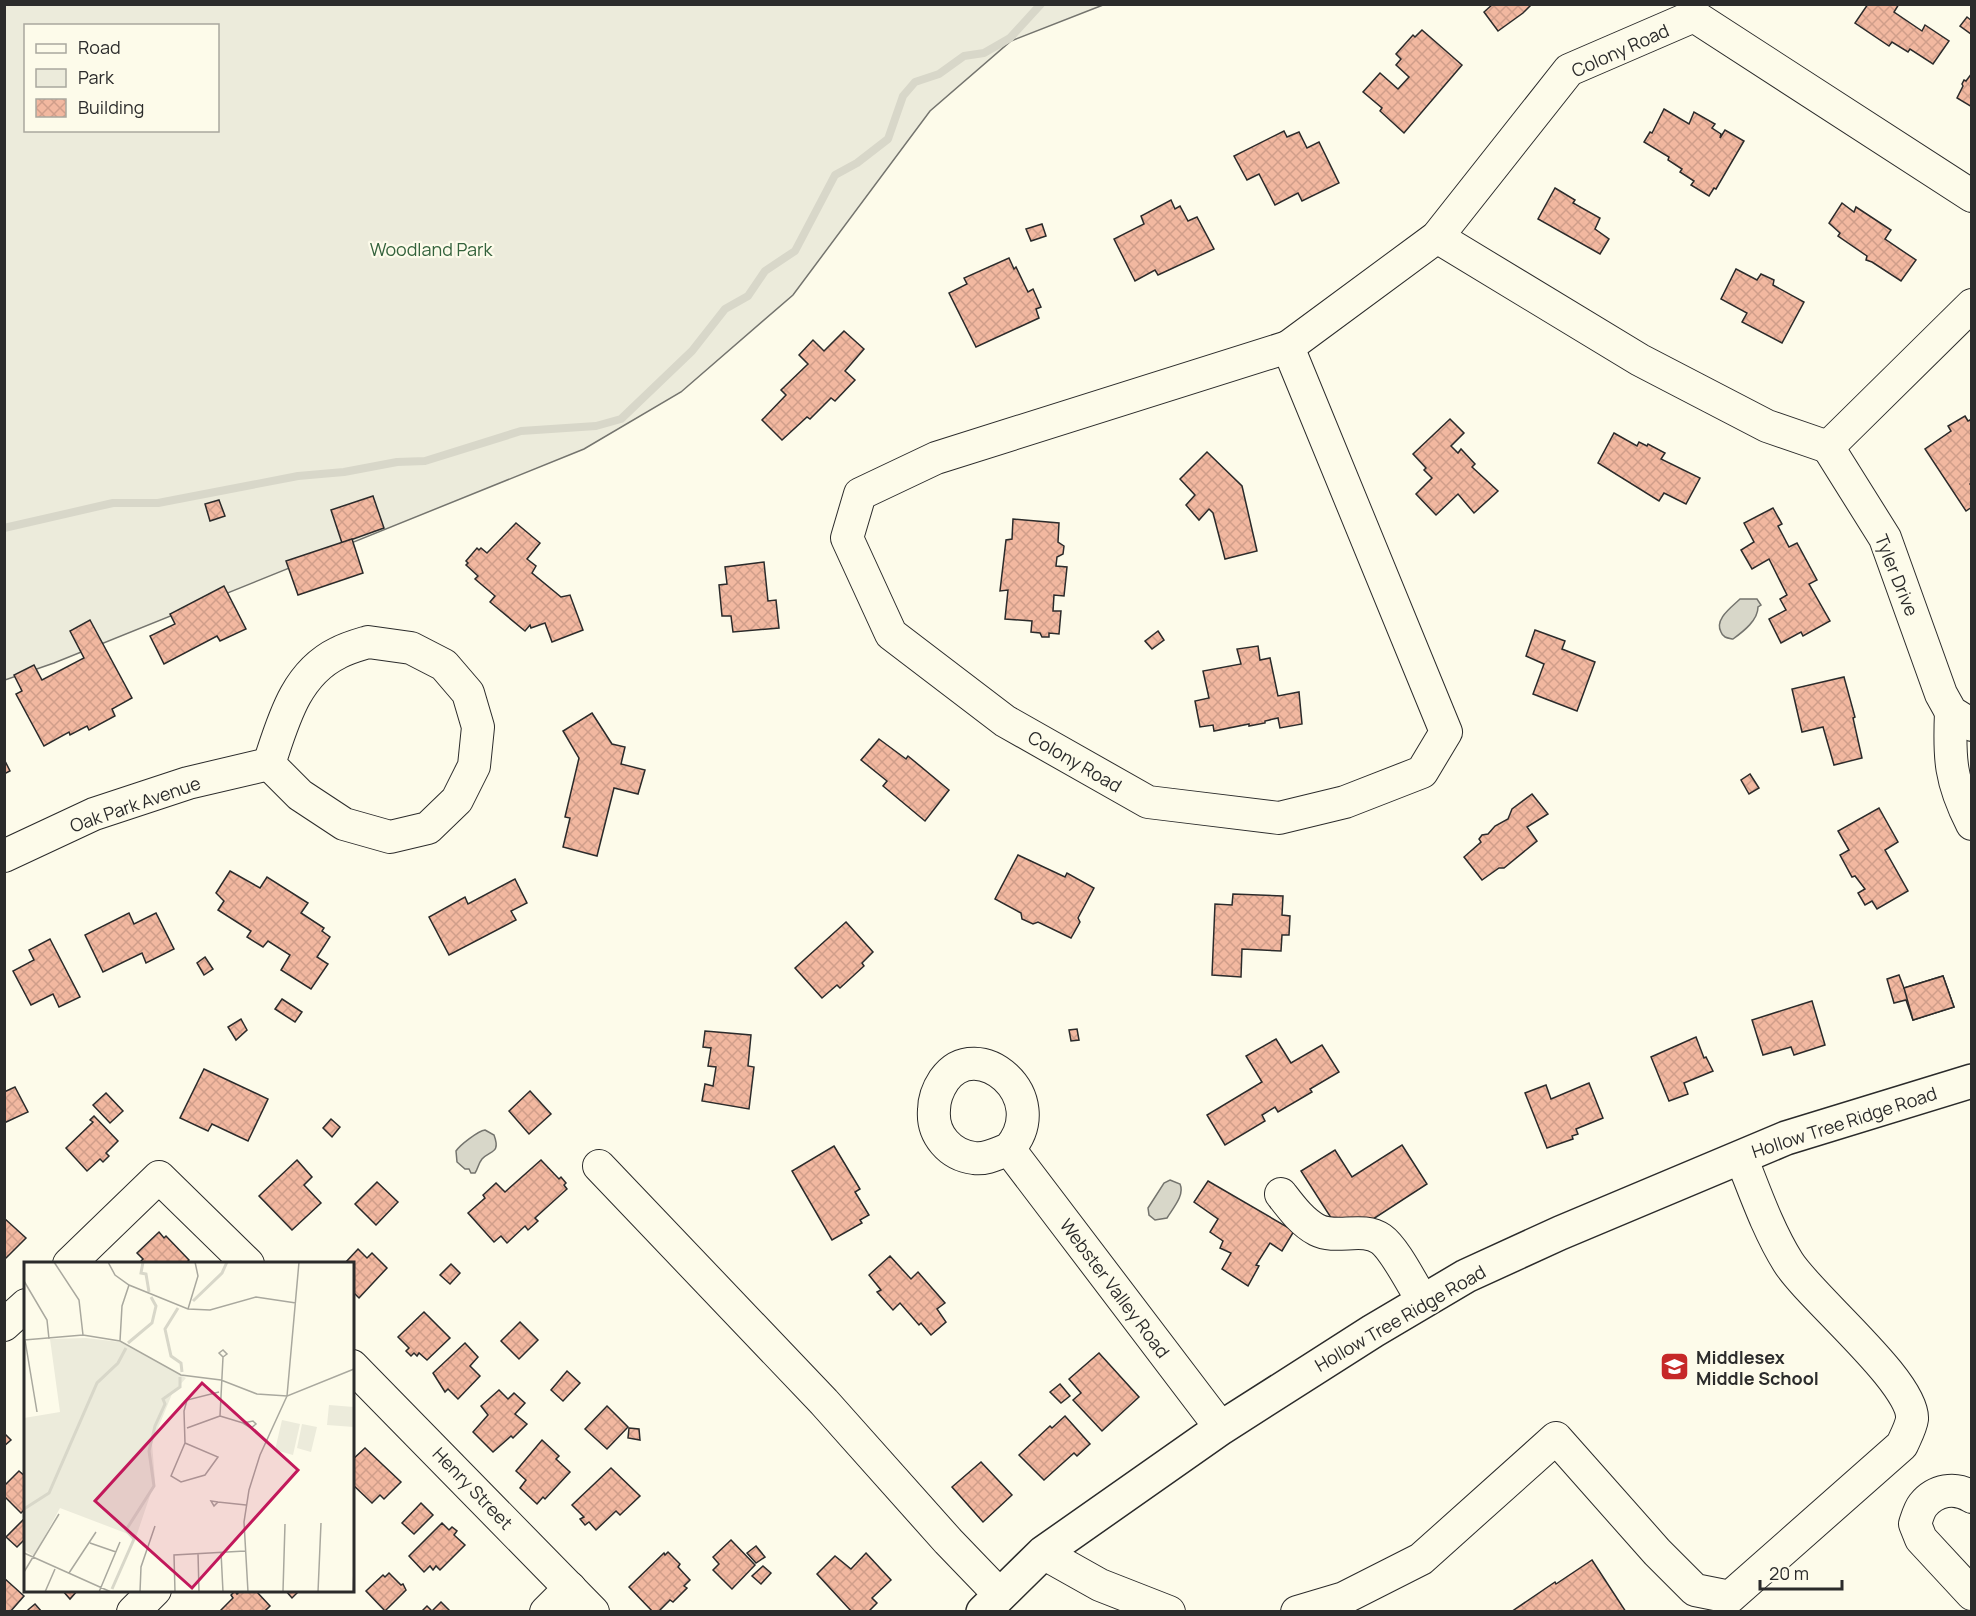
<svg xmlns="http://www.w3.org/2000/svg" width="1976" height="1616" font-family="Manrope,sans-serif">
<defs>
<pattern id="building-cross-hatch" width="8" height="8" patternUnits="userSpaceOnUse" patternTransform="scale(1.5)"><rect width="8" height="8" fill="#f2b8a0"/><path d="M0 0l8 8M0 8l8-8" fill="none" stroke="#d09e8a"/></pattern>
</defs>
<rect width="100%" height="100%" fill="#fdfbea"/>
<path fill="#ecebdb" stroke="#74746e" stroke-width="1.5" fill-rule="evenodd" d="M 4,5 L 1103,5 L 1011,41 L 930,111 L 793,295 L 681,392 L 584,449 L 54,663 L 5,680 ZM 26,26 L 218,26 L 218,130 L 26,130 Z"/>
<g fill="#d8d7c9" stroke="#74746e" stroke-width="1.5">
<path d="M 1740,599 L 1757,599 L 1761,605 L 1758,607 C 1758,620 1744,631 1733,639 C 1728,638 1723,638 1721,632 C 1714,619 1732,607 1740,599 Z"/>
<path d="M 485,1130 L 494,1135 C 501,1154 490,1150 482,1159 C 478,1164 478,1169 475,1173 L 471,1173 L 469,1169 L 465,1169 L 457,1162 L 456,1151 C 460,1145 478,1131 485,1130 Z"/>
<path d="M 1170,1180 L 1180,1184 C 1185,1195 1173,1208 1167,1218 L 1155,1220 L 1149,1215 L 1148,1208 L 1164,1183 Z"/>
</g>
<g fill="none" stroke-linecap="round" stroke-linejoin="round">
<polyline stroke="#d8d7c9" stroke-width="8" points="4,528 113,503 158,503 298,476 344,472 397,462 425,461 521,431 596,426 621,419 692,351 725,309 748,296 765,271 795,251 835,175 857,163 888,139 903,96 915,82 939,74 964,56 984,53 1010,38 1041,4"/>
</g>
<g fill="url(#building-cross-hatch)" stroke="#2b2b2b" stroke-width="1.5">
<polygon points="1493,4 1532,4 1523,13 1498,31 1484,12"/>
<polygon points="1868,4 1899,4 1894,12 1922,31 1925,25 1949,41 1933,64 1910,49 1908,52 1892,42 1889,46 1855,23"/>
<polygon points="1967,17 1972,21 1971,34 1960,26"/>
<polygon points="1422,30 1462,65 1404,133 1380,111 1382,108 1363,92 1380,73 1398,89 1409,77 1396,65 1401,59 1396,54 1413,35 1415,37"/>
<polygon points="1972,73 1972,107 1957,98 1963,86 1962,84 1964,80 1966,81"/>
<polygon points="1664,109 1689,124 1694,112 1715,124 1712,128 1721,134 1720,138 1725,130 1744,141 1716,189 1714,188 1709,196 1691,185 1694,181 1680,172 1682,169 1668,160 1669,157 1644,142 1650,132 1652,133"/>
<polygon points="1284,131 1287,137 1299,132 1307,148 1319,142 1339,183 1302,201 1298,193 1275,205 1259,174 1247,180 1234,156"/>
<polygon points="1555,188 1575,200 1573,203 1600,218 1595,229 1609,239 1600,254 1538,219"/>
<polygon points="1171,200 1175,209 1180,206 1188,221 1197,217 1214,249 1158,275 1155,270 1135,281 1114,239 1144,224 1141,216"/>
<polygon points="1842,203 1854,212 1856,207 1891,230 1885,239 1916,260 1901,281 1872,262 1866,260 1867,256 1838,236 1840,233 1829,223"/>
<polygon points="1042,224 1046,236 1031,241 1026,229"/>
<polygon points="1009,258 1014,269 1016,267 1028,292 1033,289 1041,307 1036,309 1039,318 976,347 949,293 967,284 964,278"/>
<polygon points="1736,269 1757,280 1761,274 1774,280 1773,285 1804,302 1782,343 1742,322 1747,313 1721,299"/>
<polygon points="844,331 864,349 845,371 855,380 835,401 831,398 810,419 807,417 782,440 762,420 786,395 781,390 808,364 799,355 813,340 824,351"/>
<polygon points="1965,416 1968,421 1972,419 1972,483 1970,484 1972,487 1972,507 1966,511 1925,449 1951,431 1948,426"/>
<polygon points="1450,419 1464,433 1451,446 1458,453 1461,449 1475,464 1472,467 1498,491 1474,513 1458,494 1436,515 1416,494 1432,478 1424,470 1426,468 1413,454"/>
<polygon points="1614,433 1637,446 1639,442 1647,446 1648,444 1665,453 1661,459 1700,478 1686,504 1664,493 1659,501 1598,463"/>
<polygon points="1207,452 1242,486 1257,551 1225,559 1213,513 1209,509 1199,520 1186,505 1195,495 1180,479"/>
<polygon points="373,496 384,528 342,543 331,510"/>
<polygon points="219,500 225,516 210,521 205,504"/>
<polygon points="1773,508 1782,524 1778,526 1789,547 1797,543 1817,580 1809,584 1830,621 1803,636 1801,632 1781,643 1769,619 1786,610 1780,599 1787,595 1769,559 1752,569 1741,550 1754,542 1744,523"/>
<polygon points="1013,519 1059,523 1058,542 1064,546 1063,554 1057,557 1056,566 1067,567 1064,596 1054,595 1053,611 1061,611 1059,634 1049,633 1049,637 1042,637 1040,633 1031,632 1032,621 1005,619 1008,590 1000,591 1006,540 1012,539"/>
<polygon points="516,523 540,543 527,559 536,566 532,573 561,597 570,595 583,630 552,642 545,623 531,628 530,625 525,631 490,602 495,596 475,579 478,576 466,565 468,563 466,561 477,548 479,550 481,548 487,553"/>
<polygon points="352,539 363,573 298,595 286,561"/>
<polygon points="764,562 768,601 776,600 779,628 733,632 731,616 722,616 719,585 727,584 725,567"/>
<polygon points="224,586 246,629 220,641 217,636 164,664 150,636 175,624 170,614"/>
<polygon points="90,620 132,698 112,709 115,716 89,730 87,726 70,735 69,732 44,746 16,694 22,691 14,675 34,665 42,680 84,658 70,631"/>
<polygon points="1535,630 1565,641 1562,649 1595,662 1577,711 1533,694 1544,664 1526,656"/>
<polygon points="1158,631 1164,640 1152,649 1145,641"/>
<polygon points="1258,646 1260,660 1270,658 1278,696 1299,692 1302,724 1280,728 1278,718 1265,721 1265,723 1249,726 1249,724 1214,731 1213,725 1200,727 1195,701 1209,698 1203,671 1241,664 1237,649"/>
<polygon points="1844,677 1855,717 1853,718 1862,758 1834,765 1823,727 1802,732 1792,689"/>
<polygon points="592,713 612,744 625,747 621,764 645,770 638,794 614,788 597,856 563,847 570,818 565,817 579,758 563,731"/>
<polygon points="879,739 906,759 908,756 949,790 925,821 883,786 887,781 861,760"/>
<polygon points="4,759 10,771 4,774"/>
<polygon points="1750,774 1759,788 1749,794 1741,780"/>
<polygon points="1532,794 1548,814 1527,827 1537,841 1504,868 1499,868 1482,880 1464,857 1481,842 1479,839 1482,835 1488,834 1495,826 1508,819 1512,809"/>
<polygon points="1879,808 1898,842 1885,850 1908,891 1877,909 1872,901 1865,905 1858,893 1865,889 1855,876 1852,877 1840,855 1849,850 1838,831"/>
<polygon points="1018,855 1065,877 1067,873 1094,888 1078,918 1080,922 1071,938 1038,922 1033,924 1022,919 1021,913 995,899"/>
<polygon points="230,871 260,888 267,877 308,903 301,913 324,928 322,931 330,937 317,957 328,964 311,989 281,970 290,955 268,941 263,947 247,937 251,931 218,910 224,901 216,893"/>
<polygon points="515,879 527,903 511,911 516,920 449,955 429,917 465,897 468,904"/>
<polygon points="1233,894 1283,896 1282,915 1290,916 1289,935 1282,935 1281,951 1242,949 1241,977 1212,975 1215,904 1232,905"/>
<polygon points="129,913 134,924 156,913 174,949 146,963 142,953 103,972 85,935"/>
<polygon points="846,922 873,952 862,963 864,966 840,988 837,985 822,998 795,968"/>
<polygon points="50,939 80,997 59,1007 53,994 31,1005 13,971 34,960 29,950"/>
<polygon points="205,957 213,969 204,975 197,963"/>
<polygon points="1899,975 1904,988 1943,976 1954,1007 1913,1020 1906,1000 1894,1003 1887,979"/>
<polygon points="1943,976 1954,1007 1913,1020 1904,988"/>
<polygon points="282,999 302,1012 295,1022 275,1009"/>
<polygon points="1812,1001 1825,1045 1794,1055 1791,1047 1763,1055 1752,1020"/>
<polygon points="241,1019 247,1030 236,1040 228,1027"/>
<polygon points="1077,1029 1079,1040 1071,1041 1069,1030"/>
<polygon points="705,1031 751,1035 748,1066 754,1067 749,1109 702,1101 705,1084 713,1086 716,1067 708,1066 711,1048 703,1047"/>
<polygon points="1696,1037 1704,1058 1706,1057 1713,1071 1684,1083 1688,1094 1669,1101 1651,1057"/>
<polygon points="1276,1039 1291,1063 1322,1045 1339,1072 1310,1089 1312,1092 1278,1112 1275,1107 1262,1115 1265,1121 1225,1145 1207,1115 1262,1082 1246,1056"/>
<polygon points="204,1069 268,1099 248,1141 212,1124 208,1131 180,1118"/>
<polygon points="1589,1083 1603,1118 1576,1129 1578,1134 1572,1136 1573,1139 1547,1148 1525,1093 1546,1085 1551,1099"/>
<polygon points="15,1087 28,1112 4,1123 4,1092"/>
<polygon points="530,1091 551,1114 529,1134 509,1111"/>
<polygon points="106,1093 123,1111 110,1123 93,1105"/>
<polygon points="94,1116 118,1141 106,1153 109,1156 103,1162 100,1159 87,1171 66,1148 93,1122 90,1120"/>
<polygon points="331,1119 340,1127 332,1137 323,1128"/>
<polygon points="1402,1145 1427,1184 1344,1238 1301,1171 1335,1150 1352,1177"/>
<polygon points="834,1146 860,1189 855,1192 869,1215 860,1220 862,1223 832,1240 792,1171"/>
<polygon points="297,1160 312,1177 304,1185 321,1203 292,1230 259,1196"/>
<polygon points="541,1160 559,1179 561,1177 566,1183 564,1185 567,1189 535,1218 538,1221 528,1230 525,1226 507,1243 501,1236 494,1242 468,1213 485,1198 483,1195 496,1183 505,1192"/>
<polygon points="1208,1181 1294,1231 1282,1251 1270,1243 1256,1265 1259,1266 1248,1286 1222,1269 1231,1253 1220,1248 1223,1241 1210,1232 1218,1219 1194,1202"/>
<polygon points="377,1182 398,1202 376,1225 355,1204"/>
<polygon points="4,1218 26,1238 4,1260"/>
<polygon points="159,1232 164,1238 166,1236 189,1260 185,1264 143,1264 141,1261 143,1259 137,1253"/>
<polygon points="358,1249 367,1258 372,1253 387,1268 359,1298 352,1291 352,1264 344,1264"/>
<polygon points="890,1256 911,1279 918,1272 945,1303 937,1309 946,1322 931,1335 921,1323 919,1325 900,1303 893,1310 877,1292 881,1290 869,1275"/>
<polygon points="451,1264 460,1273 450,1284 440,1275"/>
<polygon points="424,1312 450,1338 427,1360 419,1353 417,1356 414,1353 411,1356 406,1351 409,1348 398,1337"/>
<polygon points="520,1322 538,1340 519,1359 501,1341"/>
<polygon points="465,1343 478,1357 470,1366 480,1376 458,1399 448,1389 445,1392 433,1373"/>
<polygon points="1099,1353 1139,1397 1102,1431 1073,1400 1081,1393 1069,1379"/>
<polygon points="567,1371 580,1383 563,1401 551,1390"/>
<polygon points="1060,1384 1070,1396 1061,1403 1050,1392"/>
<polygon points="499,1390 508,1399 514,1393 525,1403 515,1414 527,1424 513,1438 511,1436 493,1452 473,1432 488,1415 481,1406"/>
<polygon points="607,1406 628,1427 607,1449 585,1429"/>
<polygon points="1065,1416 1090,1444 1077,1456 1074,1453 1044,1480 1019,1455 1050,1426 1052,1428"/>
<polygon points="629,1428 639,1429 640,1440 628,1438"/>
<polygon points="4,1433 11,1440 4,1446"/>
<polygon points="542,1440 559,1456 556,1459 570,1472 545,1499 543,1497 537,1504 520,1488 526,1480 516,1471"/>
<polygon points="365,1448 401,1482 384,1499 380,1495 372,1503 352,1484 352,1460"/>
<polygon points="981,1462 1012,1495 983,1522 952,1487"/>
<polygon points="611,1468 640,1496 620,1515 616,1511 596,1530 589,1522 585,1525 580,1519 584,1517 572,1505"/>
<polygon points="19,1471 26,1477 26,1508 21,1513 4,1496 4,1486"/>
<polygon points="421,1503 433,1515 414,1534 402,1523"/>
<polygon points="23,1520 26,1522 26,1538 17,1547 6,1537"/>
<polygon points="442,1523 449,1530 452,1527 457,1531 454,1535 465,1545 440,1570 436,1566 433,1570 430,1566 424,1572 409,1556"/>
<polygon points="731,1540 755,1565 732,1589 713,1570 719,1564 713,1557"/>
<polygon points="756,1546 765,1557 756,1563 747,1553"/>
<polygon points="668,1552 680,1564 678,1567 690,1580 684,1586 687,1588 673,1602 670,1600 658,1612 653,1612 629,1587 664,1553 665,1555"/>
<polygon points="866,1553 891,1580 872,1598 877,1603 868,1612 852,1612 817,1574 835,1556 851,1569"/>
<polygon points="1592,1560 1626,1612 1511,1612 1555,1582 1556,1584"/>
<polygon points="763,1566 771,1573 761,1584 752,1576"/>
<polygon points="389,1573 401,1585 403,1584 406,1590 385,1611 366,1591 383,1575 385,1577"/>
<polygon points="4,1578 24,1596 10,1612 4,1612"/>
<polygon points="62,1590 78,1590 70,1599"/>
<polygon points="241,1590 255,1590 270,1606 266,1610 267,1612 219,1612 233,1598 231,1595 235,1591 237,1594"/>
<polygon points="285,1590 300,1590 292,1598"/>
<polygon points="441,1602 451,1612 421,1612 427,1606 432,1611"/>
<polygon points="35,1604 42,1612 26,1612 29,1609"/>
</g>
<g fill="none" stroke-linecap="round" stroke-linejoin="round">
<defs>
<g id="minor">
<polyline points="1437,237 1640,360 1767,426 1828,447"/>
<polygon points="1288,347 1446,732 1422,772 1345,802 1279,818 1148,802 1005,721 891,634 847,538 860,494 936,458"/>
<polyline points="1288,347 1437,237 1569,70 1694,16 1972,196"/>
<polyline points="1828,447 1885,538 1941,694 1951,712 1972,725"/>
<polyline points="1828,447 1972,305"/>
<path d="M 368,642 L 411,648 L 444,665 L 468,693 L 478,727 L 474,766 L 457,800 L 428,828 L 390,837 L 344,824 L 300,795 L 269,764 C 283,722 295,674 338,653 C 347,648 358,645 368,642 Z"/>
<path d="M 1951,712 C 1949,758 1950,781 1972,824"/>
<polyline points="4,856 94,814 188,783 269,764"/>
<path d="M 1009,1149 C 1054,1097 977,1033 944,1080 C 938,1089 934,1100 934,1110 C 932,1135 950,1155 974,1158 C 986,1160 998,1153 1009,1149 L 1221,1428"/>
<polyline points="599,1166 824,1402 948,1541 1000,1595"/>
<path d="M 1281,1194 C 1291,1207 1302,1222 1317,1230 C 1337,1240 1362,1226 1381,1239 C 1395,1249 1413,1286 1423,1301"/>
<polyline points="69,1264 159,1177 248,1264"/>
<polyline points="4,1325 26,1305"/>
<polyline points="352,1366 593,1612"/>
<path d="M 1972,1497 C 1955,1486 1935,1490 1923,1505 C 1919,1510 1917,1518 1915,1524 L 1921,1539 L 1972,1594"/>
<polyline points="1043,1553 1100,1585 1169,1612"/>
<polyline points="133,1612 155,1590"/>
<polyline points="546,1612 570,1588"/>
<path d="M 1297,1612 L 1344,1598 L 1421,1559 L 1556,1438 L 1657,1552 L 1695,1590 L 1730,1597 L 1902,1445 C 1905,1438 1911,1427 1912,1419 C 1915,1383 1809,1296 1788,1262 C 1768,1230 1755,1192 1741,1157"/>
</g>
<polyline id="major" points="983,1612 1043,1553 1221,1428 1373,1331 1466,1276 1560,1233 1786,1138 1972,1081"/>
</defs>
<use href="#minor" stroke="#2b2b2b" stroke-width="34"/>
<use href="#major" stroke="#2b2b2b" stroke-width="36"/>
<use href="#minor" stroke="#fdfbea" stroke-width="32"/>
<use href="#major" stroke="#fdfbea" stroke-width="33"/>
</g>
<defs>
<symbol id="school-square" viewBox="-11 -11 22 22"><rect x="-9" y="-9" width="18" height="18" rx="4" fill="#c62828" stroke="#fdfbea"/><path d="M0-5L7-2L0 1L-7-2ZM-4 1L0 2.5L4 1V4Q0 6-4 4Z" fill="#fff"/></symbol>
</defs>
<g fill-rule="evenodd">
<use href="#school-square" x="1658" y="1350" width="33" height="33"/>
</g>
<g text-anchor="middle" dominant-baseline="central" stroke-width="4.5" stroke-linejoin="round" paint-order="stroke">
<g font-size="18" fill="#2b2b2b" stroke="#fdfbea">
<text transform="translate(1620 50) rotate(-24)">Colony Road</text>
<text transform="translate(1897 575) rotate(68)">Tyler Drive</text>
<text transform="translate(1075 761) rotate(30)">Colony Road</text>
<text transform="translate(135 804) rotate(-19)">Oak Park Avenue</text>
<text transform="translate(1844 1122) rotate(-18)">Hollow Tree Ridge Road</text>
<text transform="translate(1115 1288) rotate(53)">Webster Valley Road</text>
<text transform="translate(1400 1318) rotate(-30)">Hollow Tree Ridge Road</text>
<text transform="translate(473 1488) rotate(46)">Henry Street</text>
</g>
<g font-size="18" fill="#34623c" stroke="#fdfbea">
<text x="431" y="249">Woodland Park</text>
</g>
<g font-size="18" font-weight="bold" fill="#2b2b2b" stroke="#fdfbea" text-anchor="start">
<text x="1696" y="1357">Middlesex<tspan x="1696" dy="21">Middle School</tspan></text>
</g>
</g>
<g transform="translate(24 1262)">
<rect width="330" height="330" fill="#fdfbea"/>
<path d="M 62,76 L 96,80 L 162,116 L 148,132 L 128,181 L 131,219 L 112,275 L 36,246 L 10,294 L 0,288 L 0,156 L 36,150 L 26,77 ZM 305,143 L 330,145 L 330,165 L 303,163 ZM 258,158 L 276,162 L 269,193 L 251,188 ZM 278,162 L 293,165 L 287,190 L 273,186 Z" fill="#ecebdb"/>
<path fill="none" stroke="#d8d7c9" stroke-width="3" d="M 119,0 L 117,11 L 122,12 L 125,30M 169,39 L 198,11 L 203,0M 154,46 L 141,67 L 147,94 L 157,101 L 158,110M 104,81 L 128,61 L 132,44 L 127,35M 0,247 L 25,231 L 73,121 L 94,101 L 102,86M 88,327 L 110,277 L 102,268 L 130,224 L 125,189 L 131,164 L 141,142 L 139,137 L 156,125 L 156,115"/>
<path fill="none" stroke="#a9a89e" stroke-width="1.5" d="M 30,0 L 55,38 L 59,73M 84,0 L 91,13 L 105,23 L 164,47 L 186,48 L 232,35 L 272,41M 0,19 L 23,58 L 25,77M 164,47 L 174,14 L 171,0M 0,78 L 59,73 L 96,79 L 157,113 L 197,118 L 233,132 L 263,134 L 275,0M 1,78 L 13,150M 96,79 L 98,44 L 105,23M 196,154 L 199,95 L 195,91 L 199,88 L 203,92 L 199,95M 196,154 L 219,161 L 229,159 L 232,162 L 227,166 L 219,161M 163,166 L 196,154M 161,181 L 194,195 L 181,213 L 157,220 L 147,214 ZM 161,181 L 160,149 L 163,138 L 195,130M 194,240 L 187,239 L 190,244 L 194,240 L 222,243M 66,281 L 92,290M 197,290 L 199,330M 0,291 L 87,330M 174,291 L 175,330M 0,310 L 35,252M 45,311 L 72,270M 259,329 L 261,262M 21,330 L 31,307M 75,330 L 96,280M 116,330 L 117,305 L 131,264M 151,330 L 150,293 L 221,289M 204,330 L 263,330M 224,330 L 220,260 L 225,228 L 236,193 L 263,134 L 330,107M 294,330 L 297,261M 329,330 L 330,308"/>
<path fill="#c2185b" fill-opacity="0.15" stroke="#c2185b" stroke-width="3" d="M 178,121 L 274,208 L 168,326 L 71,239 Z"/>
<rect width="330" height="330" fill="none" stroke="#2b2b2b" stroke-width="3"/>
</g>
<rect width="1976" height="1616" fill="none" stroke="#2b2b2b" stroke-width="12"/>
<rect x="24" y="24" width="195" height="108" fill="#fdfbea" stroke="#a9a89e" stroke-width="1.5"/>
<rect x="36" y="44" width="30" height="9" fill="#fdfbea" stroke="#a9a89e" stroke-width="1.5"/>
<text x="78" y="54" font-size="18" fill="#2b2b2b">Road</text>
<rect x="36" y="69" width="30" height="18" fill="#ecebdb" stroke="#a9a89e" stroke-width="1.5"/>
<text x="78" y="84" font-size="18" fill="#2b2b2b">Park</text>
<rect x="36" y="99" width="30" height="18" fill="url(#building-cross-hatch)" stroke="#a9a89e" stroke-width="1.5"/>
<text x="78" y="114" font-size="18" fill="#2b2b2b">Building</text>
<path d="M1760 1580v9h82v-9" fill="none" stroke="#2b2b2b" stroke-width="3"/>
<text x="1769" y="1580" font-size="18" fill="#2b2b2b" stroke="#fdfbea" stroke-width="4.5" paint-order="stroke">20 m</text>
</svg>
